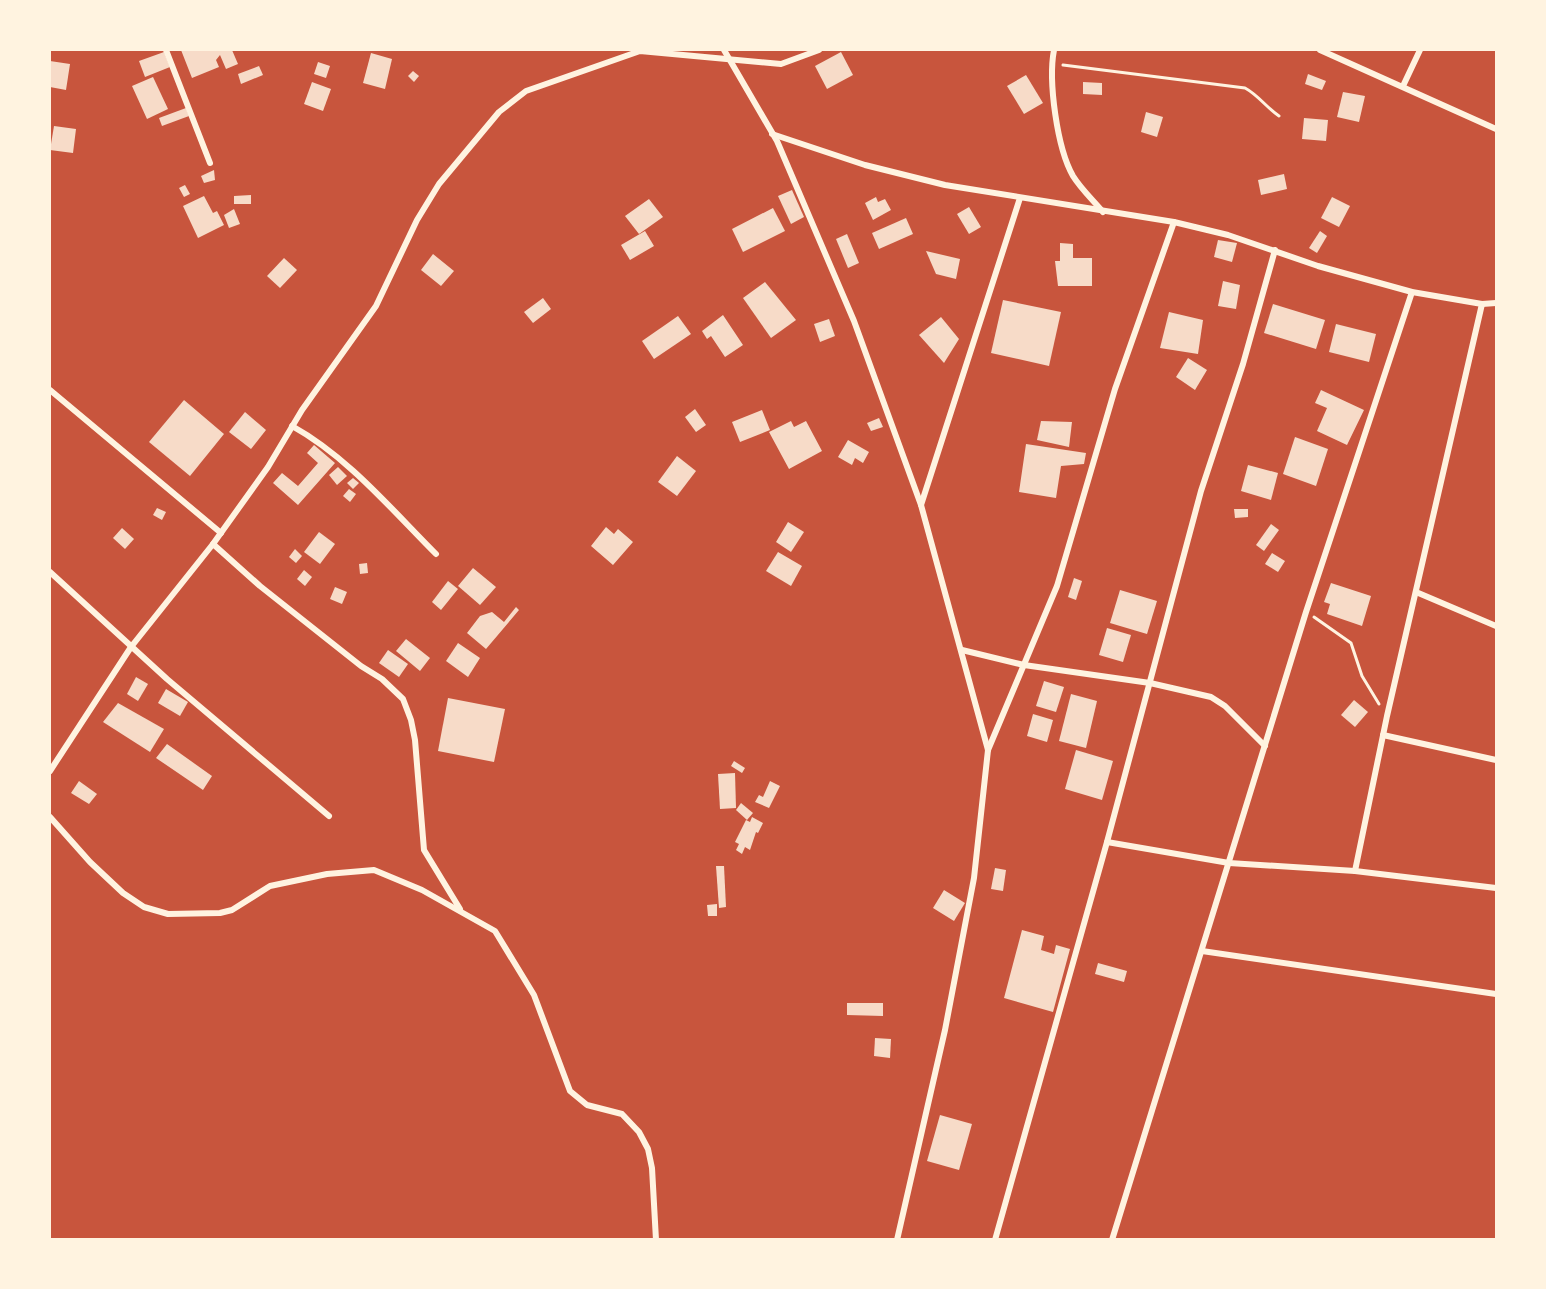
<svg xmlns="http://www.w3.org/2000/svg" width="1546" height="1289" font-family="Raleway,sans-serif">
<rect width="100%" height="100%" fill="#c8553d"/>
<g fill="#f7dbc8">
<polygon points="181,50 232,50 238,64 226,69 220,55 216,60 219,67 192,78"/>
<polygon points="164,52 170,67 145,77 139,61"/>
<polygon points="841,52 853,75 827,89 815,66"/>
<polygon points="371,53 392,59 385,89 363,83"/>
<polygon points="50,61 70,64 66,90 50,87"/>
<polygon points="318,62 330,66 326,78 314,74"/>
<polygon points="259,66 263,75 241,84 238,74"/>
<polygon points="413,71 419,76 414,82 408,76"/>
<polygon points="1308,74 1326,81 1322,90 1305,84"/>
<polygon points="1026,75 1043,103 1024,114 1007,86"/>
<polygon points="153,77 168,109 147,119 132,86"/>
<polygon points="312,82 331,89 323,111 304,104"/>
<polygon points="1083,82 1102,83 1102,95 1083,94"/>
<polygon points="1343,92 1365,96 1359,122 1337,117"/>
<polygon points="186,108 189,116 162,126 159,118"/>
<polygon points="1146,112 1163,117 1157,137 1141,132"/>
<polygon points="1304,118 1328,120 1326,141 1302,139"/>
<polygon points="54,126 76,129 73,153 50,150"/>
<polygon points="214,170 215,180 204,183 201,176"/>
<polygon points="1284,174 1287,189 1261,195 1258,180"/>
<polygon points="185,185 190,194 184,197 179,188"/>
<polygon points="792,190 804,217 791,224 778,196"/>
<polygon points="251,195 251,204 234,204 234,196"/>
<polygon points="204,196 213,213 217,211 224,225 198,238 183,206"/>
<polygon points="876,197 878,202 885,199 891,210 873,220 865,203"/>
<polygon points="1332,197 1350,206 1339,227 1321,218"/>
<polygon points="649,199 663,217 639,234 625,216"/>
<polygon points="969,207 981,227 969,234 957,214"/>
<polygon points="773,208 785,231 743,252 732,229"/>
<polygon points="234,209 240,224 229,228 224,215"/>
<polygon points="906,218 913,234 879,249 872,233"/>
<polygon points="645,231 654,246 630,260 621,245"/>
<polygon points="1320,231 1327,236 1317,253 1309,248"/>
<polygon points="847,234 859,263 848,268 836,239"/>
<polygon points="1218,240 1237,243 1232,262 1214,257"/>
<polygon points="1060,243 1073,244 1073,258 1092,258 1092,286 1058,286 1055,261 1060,261"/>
<polygon points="926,251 960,259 956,279 936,274"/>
<polygon points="433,254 454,271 441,286 421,270"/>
<polygon points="284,258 297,270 280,288 267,276"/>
<polygon points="1223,281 1240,285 1236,309 1218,306"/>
<polygon points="765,282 796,320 771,338 743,298"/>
<polygon points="543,298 551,309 533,323 524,312"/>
<polygon points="1003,300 1061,312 1049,366 991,353"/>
<polygon points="1273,304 1325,320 1316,349 1264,333"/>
<polygon points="1169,312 1203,320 1198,354 1160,348"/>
<polygon points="723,315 743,345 725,357 711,336 707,339 702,331"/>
<polygon points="678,316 691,334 654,359 642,341"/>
<polygon points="941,317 959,339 944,363 919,335"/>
<polygon points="829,319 835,336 820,342 814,324"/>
<polygon points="1336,324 1376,334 1369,362 1329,352"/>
<polygon points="1188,358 1207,370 1195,390 1176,377"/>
<polygon points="1321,390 1364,410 1347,445 1317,431 1327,408 1315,403"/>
<polygon points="184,400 224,434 190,476 149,442"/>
<polygon points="695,409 706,425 696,432 685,417"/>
<polygon points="762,410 770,430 740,442 732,422"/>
<polygon points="245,412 266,430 251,449 229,432"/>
<polygon points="879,418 883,427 871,431 867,423"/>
<polygon points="791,421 794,427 806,421 822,451 789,469 769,432"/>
<polygon points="1041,421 1072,422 1069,447 1037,440"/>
<polygon points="1295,437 1328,449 1316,486 1283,474"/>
<polygon points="848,440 869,452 863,463 855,458 852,465 838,457"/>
<polygon points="1026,444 1086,453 1084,464 1061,466 1056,498 1019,492"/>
<polygon points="314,445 335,463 298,505 273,483 282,473 298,486 318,463 307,453"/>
<polygon points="677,456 696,471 677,496 658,482"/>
<polygon points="1248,465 1278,473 1271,500 1241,491"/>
<polygon points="338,467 347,476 337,485 329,475"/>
<polygon points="353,478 359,483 353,489 347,483"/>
<polygon points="349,489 356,494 350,502 343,496"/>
<polygon points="157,508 166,512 162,520 153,515"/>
<polygon points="1234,509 1248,509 1248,517 1235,518"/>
<polygon points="788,522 804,532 791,552 776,542"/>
<polygon points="1271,524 1279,530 1264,551 1256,545"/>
<polygon points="606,527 614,534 618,529 633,542 613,565 591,546"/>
<polygon points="122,528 134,539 125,549 113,538"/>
<polygon points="319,532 335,544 320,564 304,552"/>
<polygon points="295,549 302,556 296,563 289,557"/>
<polygon points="778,552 802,566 791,586 766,571"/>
<polygon points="1272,553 1285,561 1278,572 1265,564"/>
<polygon points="367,563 368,573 360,574 359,564"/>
<polygon points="473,568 496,587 480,605 458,586"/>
<polygon points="304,570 312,577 305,586 297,579"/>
<polygon points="1074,578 1082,581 1076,600 1068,597"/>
<polygon points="448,581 458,589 441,610 432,602"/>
<polygon points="1331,583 1371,596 1362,626 1327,614 1330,604 1324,602"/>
<polygon points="335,587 347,592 342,604 330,599"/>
<polygon points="1120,590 1157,601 1147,634 1110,623"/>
<polygon points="516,607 519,610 486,649 467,633 480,616 492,612 504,622"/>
<polygon points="1107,628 1131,635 1123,662 1099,655"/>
<polygon points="406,639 430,658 420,671 396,651"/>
<polygon points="458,643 480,658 468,677 446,661"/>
<polygon points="388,650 408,664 399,677 379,663"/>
<polygon points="136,677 148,684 138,701 127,694"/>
<polygon points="1044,681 1064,687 1056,712 1036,706"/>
<polygon points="166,689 188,702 180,716 158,703"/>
<polygon points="1071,694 1097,701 1086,748 1059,741"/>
<polygon points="448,698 505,709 494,762 438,751"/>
<polygon points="1354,700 1368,712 1355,727 1341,715"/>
<polygon points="118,703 164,729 150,752 103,722"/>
<polygon points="1033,714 1053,720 1047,742 1027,736"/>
<polygon points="167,744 212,776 203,790 156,758"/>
<polygon points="1076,750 1113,761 1102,800 1065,789"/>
<polygon points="734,761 745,768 742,773 731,766"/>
<polygon points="735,773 736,808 720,809 718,774"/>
<polygon points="79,781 97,794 89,804 71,793"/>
<polygon points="770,781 780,786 769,808 755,802 759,795 763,797"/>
<polygon points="741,803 753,813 747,820 736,810"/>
<polygon points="752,817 763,823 758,833 756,832 750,850 745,847 742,854 736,850 739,844 735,842 746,820 750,822"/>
<polygon points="716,866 724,866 726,907 719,908"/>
<polygon points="995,868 1006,870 1003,891 991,889"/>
<polygon points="944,890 965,903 954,921 933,908"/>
<polygon points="717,904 717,916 708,916 707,905"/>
<polygon points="1022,930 1044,936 1041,950 1054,954 1056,945 1070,949 1053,1012 1004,998"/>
<polygon points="1098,963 1127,971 1124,982 1095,974"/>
<polygon points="847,1003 883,1003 883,1016 847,1015"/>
<polygon points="875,1038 891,1039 890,1058 874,1056"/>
<polygon points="940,1115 972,1124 959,1170 927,1161"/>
</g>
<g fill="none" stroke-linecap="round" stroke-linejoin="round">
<g stroke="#fff3e0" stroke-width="3">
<path d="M 1063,65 L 1245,88 C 1258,95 1266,107 1279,116"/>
<polyline points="1314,617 1351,643 1362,676 1379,704"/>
</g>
<g stroke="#fff3e0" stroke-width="6">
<polyline points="166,50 210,163"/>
<polyline points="724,50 777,141 854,321 921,505 988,750 974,878 945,1030 897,1240"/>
<path d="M 1054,50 C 1048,81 1057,148 1073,176 C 1081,189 1093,200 1103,212"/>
<polyline points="1320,50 1496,129"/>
<polyline points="1403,86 1420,50"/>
<polyline points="772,134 865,165 945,185 1174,222 1228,235 1318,266 1412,292 1482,304 1496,303"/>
<polyline points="50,390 221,533"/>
<path d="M 292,426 C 348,457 391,509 436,554"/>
<polyline points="921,505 1020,198"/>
<polyline points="213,544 260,586 361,666 382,679 403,699 411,720 415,740 424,850 460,909"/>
<polyline points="50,572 167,679 329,816"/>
<polyline points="1416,592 1496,626"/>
<polyline points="962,650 1024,665 1150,683 1211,697 1225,706 1265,746"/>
<polyline points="1383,735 1496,760"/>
<polyline points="988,750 1057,586 1115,389 1174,222"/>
<polyline points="50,771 131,647 213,544 268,467 302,410 376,306 417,220 439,184 499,112 526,91 640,51 781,64 819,50"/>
<polyline points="50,817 90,862 123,893 144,907 168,914 220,913 232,910 270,886 327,874 374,870 422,890 495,931 534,995 570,1091 587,1105 622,1114 639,1132 648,1149 652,1168 656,1240"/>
<polyline points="1107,842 1229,863 1355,871 1496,888"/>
<polyline points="1355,871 1387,716 1482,304"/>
<polyline points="1202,951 1496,994"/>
<polyline points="995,1240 1107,842 1201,491 1243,364 1275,250"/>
<polyline points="1112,1240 1306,612 1412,292"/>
</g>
</g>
<rect width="1546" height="1289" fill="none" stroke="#fff3e0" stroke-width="102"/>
</svg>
